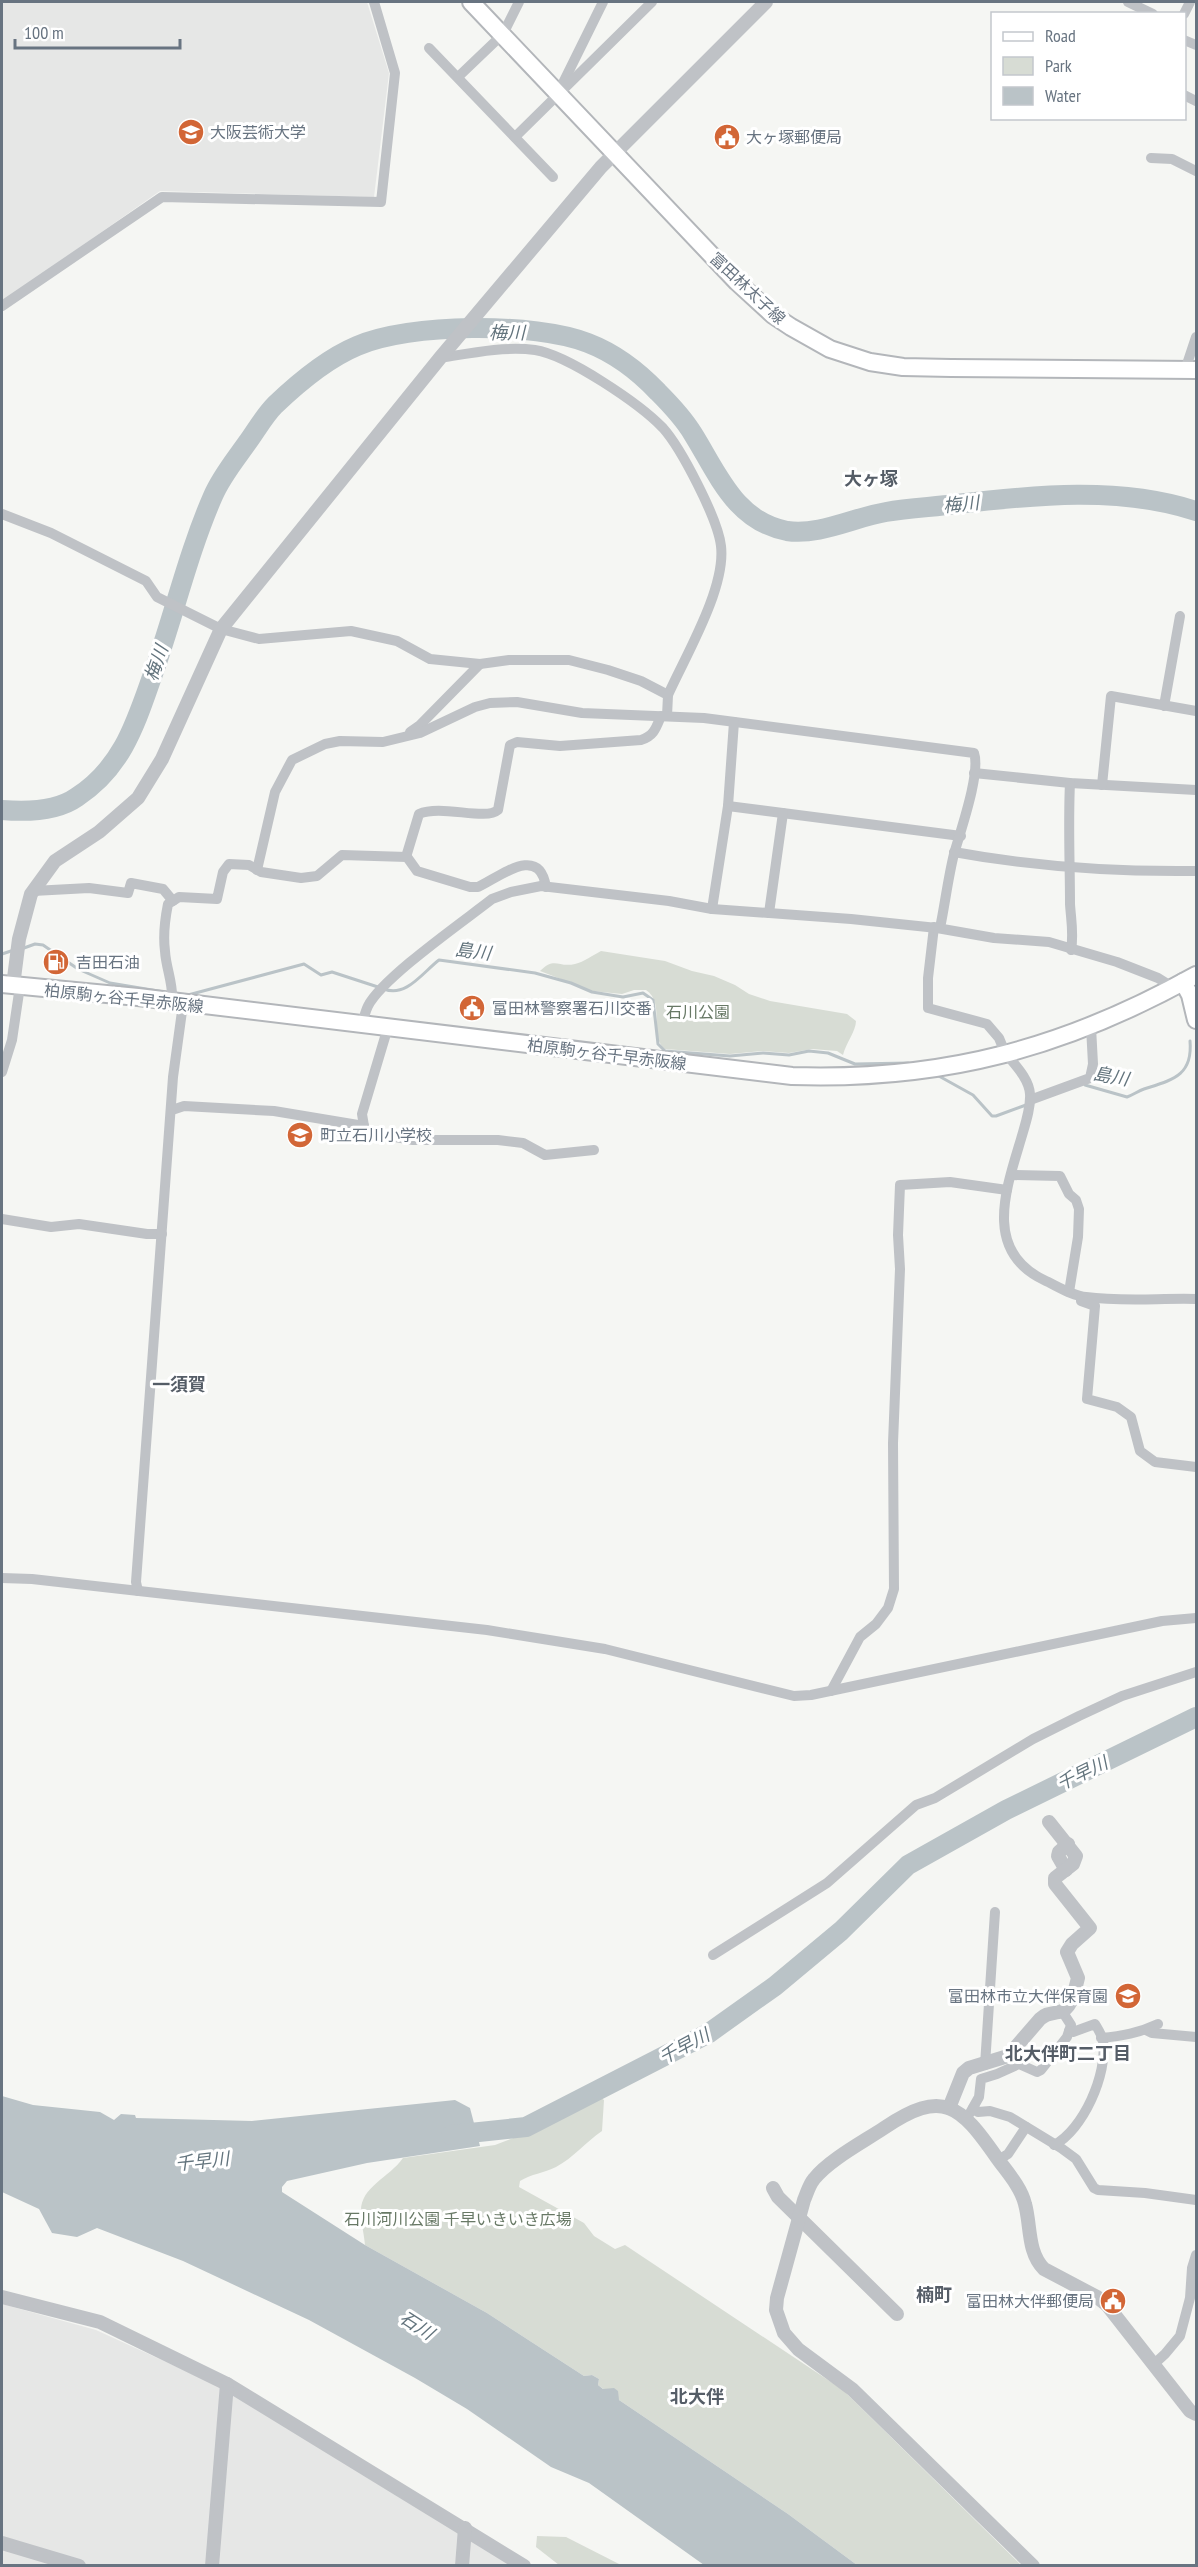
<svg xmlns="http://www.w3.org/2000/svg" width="1198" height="2567" font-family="'PT Sans Narrow','Noto Sans JP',sans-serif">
<rect width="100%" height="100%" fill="#f5f6f3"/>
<g fill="#e6e7e6">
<polygon points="2,2 367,2 389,73 374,197 160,191 2,302"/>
<polygon points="2,2304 96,2330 221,2387 516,2565 2,2565"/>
</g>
<g fill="#d7dcd4">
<path d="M 601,951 L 665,961 L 692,971 L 714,976 L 735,985 L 749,994 L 770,1001 L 847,1014 L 856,1021 C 856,1031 846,1043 843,1055 L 837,1051 L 812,1049 L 789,1053 L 762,1051 L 730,1054 L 665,1049 C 648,1036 666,1003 646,990 L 634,990 L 622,994 L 592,991 L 540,971 C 555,956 558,968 575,964 C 584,962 593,955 601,951 Z"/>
<path d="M 601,2098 L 604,2100 L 602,2131 C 586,2142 573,2158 556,2167 C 544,2173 531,2174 520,2181 L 519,2187 L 584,2223 L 594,2236 L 615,2249 L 625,2245 L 843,2390 L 1021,2565 L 857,2565 L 788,2514 L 619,2400 C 612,2393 605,2391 598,2385 L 599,2379 L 592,2375 L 584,2376 L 487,2313 L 365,2245 C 364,2234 361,2222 361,2212 C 360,2187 389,2178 403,2158 L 495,2145 L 555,2122 Z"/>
<polygon points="537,2536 566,2537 621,2565 559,2565 536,2547"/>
</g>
<polygon fill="#bac3c7" points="2,2096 33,2105 100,2112 114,2120 121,2114 135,2115 136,2118 252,2121 455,2100 470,2108 480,2146 367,2163 287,2181 282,2187 282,2192 365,2245 487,2313 584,2376 592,2375 599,2379 598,2385 603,2389 614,2388 618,2391 619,2400 788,2514 857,2565 704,2565 589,2483 551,2467 467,2409 415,2378 309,2320 183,2261 97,2228 77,2237 52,2233 39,2209 2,2192"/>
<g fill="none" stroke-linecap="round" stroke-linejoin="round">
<g stroke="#bac3c7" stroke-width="3">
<polyline points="24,948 35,944 43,945 78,969 110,983 170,993"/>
<polyline points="2,954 14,950"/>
<path d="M 384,989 C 406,998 423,972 439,960 L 535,973 L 571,983 L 592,992 L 623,997 L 643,993 L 653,1000 L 658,1044 L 665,1051 L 730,1056 L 763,1053 L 789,1055 L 809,1051 L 828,1053 L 855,1064 L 908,1063"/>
<polyline points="188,995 304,964 321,975 332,972 378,987"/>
<polyline points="937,1075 973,1095 992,1116 996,1116 1026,1105"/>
<path d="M 1085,1085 L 1127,1097 C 1133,1095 1138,1091 1144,1089 C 1172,1080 1193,1076 1190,1041"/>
</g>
<g stroke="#bac3c7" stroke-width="20">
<path d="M 2,810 C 26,812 56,812 77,797 C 123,767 136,722 153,674 C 174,615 188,553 213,496 C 221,477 235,460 247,443 C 256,431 264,416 275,405 C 298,383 326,359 357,346 C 409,323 535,322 588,343 C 614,353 639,372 658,392 C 670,404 684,419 693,434 C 718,474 735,521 787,531 C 819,536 855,517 886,512 C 909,508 933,507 956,504 C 1035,495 1120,486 1196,511"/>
<polyline points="451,2135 526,2127 709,2033 775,1986 841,1931 908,1865 1006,1810 1196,1717"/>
</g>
<defs>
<g id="primary">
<polyline points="471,2 737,282 773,315 791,327 830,349 870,362 903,367 951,368 1196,370"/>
<polyline points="1183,982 1190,995 1196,1020"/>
<path d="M 2,984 L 138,997 L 792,1076 C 943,1081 1065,1048 1196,975"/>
</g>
</defs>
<use href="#primary" stroke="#b3b6ba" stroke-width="20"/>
<g stroke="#bfc2c6" stroke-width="10">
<polyline points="1128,2 1153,14"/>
<polyline points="1184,14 1190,2"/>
<polyline points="1184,40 1196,45"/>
<polyline points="429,48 553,177"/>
<polyline points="458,77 503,34 519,2"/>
<polyline points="562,85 603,2"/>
<polyline points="1184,95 1196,101"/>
<polyline points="515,137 652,2"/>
<polyline points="1151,158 1172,159 1196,171"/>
<polyline points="2,306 162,197 381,202 395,73 374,2"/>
<path d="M 440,358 C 471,353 504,346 535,350 C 568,355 640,404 663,428 C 681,448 718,519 721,546 C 726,588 686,655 668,695"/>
<polyline points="1185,370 1196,337"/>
<polyline points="2,514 51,533 146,581 157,597 221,629 259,639 351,631 397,641 430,659 480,664 509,660 569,660 608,670 641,681 668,695 667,716"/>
<polyline points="1164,706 1180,616"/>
<polyline points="410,732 420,725 480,664"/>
<polyline points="974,773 1070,783 1196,790"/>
<path d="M 1070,783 C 1068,824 1070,864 1070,904 C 1071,920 1074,934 1071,950"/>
<polyline points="1102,785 1111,696 1196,711"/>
<polyline points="728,806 961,836"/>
<path d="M 954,852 C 1035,867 1115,872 1196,871"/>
<path d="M 406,857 L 419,814 C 441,804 485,821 498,810 L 510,745 L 517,742 L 560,746 L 641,740 C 654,736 656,728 661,716"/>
<path d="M 257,870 L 275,792 L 292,760 L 325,744 L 340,741 L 383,742 L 420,733 L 475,707 L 490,703 L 517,702 L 582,713 L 704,718 L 974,753 C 981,773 960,832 954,854 C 948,878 945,904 940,928"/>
<polyline points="33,891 89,888 128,893 131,883 163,889 173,901"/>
<polyline points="712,909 728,806 734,722"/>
<polyline points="769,913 783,813"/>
<polyline points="934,927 928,978 928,1008 987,1024 999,1038 1006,1055"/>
<path d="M 172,1003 C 174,985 166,969 165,951 C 163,936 165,919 168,904 L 179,897 L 217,899 L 223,872 L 229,864 L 249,865 L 261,872 L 301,878 L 317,876 L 342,855 L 407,857 L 417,871 L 470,887 L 478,887 C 501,876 539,844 546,887"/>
<path d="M 362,1024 C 364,1018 365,1012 368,1006 C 382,978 464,921 492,899 L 511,892 L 541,886 L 669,901 L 712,909 L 851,919 L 937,928 L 994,938 L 1049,942 L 1117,962 L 1158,978 L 1174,988"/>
<polyline points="388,1027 362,1114 365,1132 413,1140 498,1140 523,1143 545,1155 594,1150"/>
<path d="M 1007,1055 C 1016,1066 1029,1079 1030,1094 C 1031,1108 1025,1125 1021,1139 C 1006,1189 983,1251 1044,1280 C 1057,1286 1072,1296 1086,1297 C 1122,1302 1160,1298 1196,1299"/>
<polyline points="2,1072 12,1040 20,986"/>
<polyline points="1030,1100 1090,1078 1093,1064 1091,1027"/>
<polyline points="172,1110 184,1106 274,1111 364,1126"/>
<polyline points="1011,1175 1060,1176 1069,1194 1076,1200 1079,1209 1078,1237 1069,1292"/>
<polyline points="2,1219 51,1227 79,1224 147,1234 162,1234"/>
<polyline points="1081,1301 1095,1306 1087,1399 1117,1407 1131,1417 1140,1451 1155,1462 1196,1467"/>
<polyline points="2,1578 32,1579 487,1630 605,1649 794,1696 811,1695 1162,1621 1196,1618"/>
<polyline points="138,1591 136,1582 173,1077 183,1004"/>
<polyline points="831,1691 860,1637 876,1624 888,1608 894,1589 893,1443 900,1269 898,1235 900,1185 950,1182 1007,1190"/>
<polyline points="713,1955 827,1883 916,1805 935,1798 1033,1739 1079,1716 1122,1696 1196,1672"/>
<polyline points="1146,2030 1152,2033 1196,2037"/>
<path d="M 1101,2038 C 1122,2036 1139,2033 1158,2024"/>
<polyline points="985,2065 995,1912"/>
<polyline points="973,2108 978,2112 990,2111 1010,2117 1061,2148 1076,2159 1094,2188 1098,2190 1145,2193 1196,2200"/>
<polyline points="970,2113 979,2097 981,2079 997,2074 1019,2064 1037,2072 1041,2070 1067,2037 1071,2025 1062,2011"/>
<path d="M 1054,2145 C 1083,2130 1108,2074 1103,2041 C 1102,2035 1098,2029 1095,2024 L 1073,2032 L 1069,2031"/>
<polyline points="998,2160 1008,2154 1026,2127"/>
<polyline points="1154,2364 1165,2354 1180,2336 1190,2298 1192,2268 1196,2255"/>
</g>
<g stroke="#bfc2c6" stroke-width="14">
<polyline points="13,986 19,939 31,894 55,861 99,832 138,798 162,759 221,629 440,358 601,167 766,2"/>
<polyline points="1066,1870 1058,1856 1059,1852 1068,1844"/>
<path d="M 949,2108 L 963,2073 L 969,2068 L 1008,2056 L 1040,2019 C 1047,2013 1050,2014 1059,2012 C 1072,2010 1075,1989 1078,1978 L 1067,1952 L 1072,1944 L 1090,1928 L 1055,1884 L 1055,1878 L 1073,1864 L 1076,1856 L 1049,1822"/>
<polyline points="773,2188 778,2197 897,2314"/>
<polyline points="2,2297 100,2322 227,2384 524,2566"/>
<polyline points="2,2543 79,2566"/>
<polyline points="212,2566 227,2384"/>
<polyline points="462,2566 465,2528"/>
<path d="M 1033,2566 L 852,2389 L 798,2349 L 784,2333 L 776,2310 L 777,2298 L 804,2200 C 807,2193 809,2185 814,2179 C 829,2160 863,2142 884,2128 C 943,2088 960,2105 997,2158 C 1007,2172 1021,2187 1025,2204 C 1031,2225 1027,2252 1044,2269 L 1097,2297 L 1107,2305 L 1190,2411 L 1196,2414"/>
</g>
<use href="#primary" stroke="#fff" stroke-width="16"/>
</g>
<defs>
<symbol id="university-disc" viewBox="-11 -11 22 22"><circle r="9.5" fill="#d26636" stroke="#fff"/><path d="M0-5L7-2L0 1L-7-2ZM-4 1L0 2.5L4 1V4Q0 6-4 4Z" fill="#fff"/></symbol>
<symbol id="civic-disc" viewBox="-11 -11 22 22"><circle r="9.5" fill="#d26636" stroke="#fff"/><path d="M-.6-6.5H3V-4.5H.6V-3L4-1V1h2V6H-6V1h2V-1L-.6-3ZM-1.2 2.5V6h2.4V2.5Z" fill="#fff"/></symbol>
<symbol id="fuel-disc" viewBox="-11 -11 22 22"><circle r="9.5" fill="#d26636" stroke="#fff"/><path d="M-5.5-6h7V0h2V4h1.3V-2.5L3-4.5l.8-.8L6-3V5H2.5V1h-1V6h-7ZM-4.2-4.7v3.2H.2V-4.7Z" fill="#fff"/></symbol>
<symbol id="school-disc" viewBox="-11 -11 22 22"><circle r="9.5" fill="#d26636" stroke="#fff"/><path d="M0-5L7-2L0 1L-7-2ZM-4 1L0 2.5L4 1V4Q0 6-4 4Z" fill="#fff"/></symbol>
</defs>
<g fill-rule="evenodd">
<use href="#university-disc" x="176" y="117" width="30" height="30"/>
<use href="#civic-disc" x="712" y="122" width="30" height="30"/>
<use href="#fuel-disc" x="41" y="947" width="30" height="30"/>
<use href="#civic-disc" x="457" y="993" width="30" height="30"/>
<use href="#school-disc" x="285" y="1120" width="30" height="30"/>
<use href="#school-disc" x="1113" y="1981" width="30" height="30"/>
<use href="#civic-disc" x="1098" y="2286" width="30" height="30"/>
</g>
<g text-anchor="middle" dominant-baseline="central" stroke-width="6" stroke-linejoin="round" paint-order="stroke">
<g font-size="16" fill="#687481" stroke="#fff" text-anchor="start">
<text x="210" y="132">大阪芸術大学</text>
<text x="746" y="137">大ヶ塚郵便局</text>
<text x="76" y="962">吉田石油</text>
<text x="492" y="1008">富田林警察署石川交番</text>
<text x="320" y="1135">町立石川小学校</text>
<text x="1108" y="1996" text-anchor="end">富田林市立大伴保育園</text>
<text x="1094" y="2301" text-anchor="end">富田林大伴郵便局</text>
</g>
<g font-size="16" fill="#687481" stroke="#fff">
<text transform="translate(748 288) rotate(43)">富田林太子線</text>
<text transform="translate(124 998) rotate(6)">柏原駒ヶ谷千早赤阪線</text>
<text transform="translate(607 1054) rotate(7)">柏原駒ヶ谷千早赤阪線</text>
</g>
<g font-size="16" fill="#687966" stroke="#fff">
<text x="698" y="1012">石川公園</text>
<text x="458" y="2219">石川河川公園 千早いきいき広場</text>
</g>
<g font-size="18" font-style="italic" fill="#63747d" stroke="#fff">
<text x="507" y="332">梅川</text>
<text transform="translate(961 504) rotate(-6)">梅川</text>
<text transform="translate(156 663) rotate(-71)">梅川</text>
<text transform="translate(473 951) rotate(7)">島川</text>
<text transform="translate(1111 1076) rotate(10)">島川</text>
<text transform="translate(1082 1773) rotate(-26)">千早川</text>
<text transform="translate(684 2046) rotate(-28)">千早川</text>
<text transform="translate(202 2161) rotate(-6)">千早川</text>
<text transform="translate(417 2325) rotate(33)">石川</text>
</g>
<g font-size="18" font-weight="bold" fill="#555d67" stroke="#fff">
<text x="871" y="478">大ヶ塚</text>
<text x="179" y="1384">一須賀</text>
<text x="1068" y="2053">北大伴町二丁目</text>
<text x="934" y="2294">楠町</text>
<text x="697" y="2396">北大伴</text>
</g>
</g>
<rect width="1198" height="2567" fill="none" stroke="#687481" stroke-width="6"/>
<rect x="991" y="12" width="195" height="108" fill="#ffffff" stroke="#c3c7cd" stroke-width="1.5"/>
<rect x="1003" y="32" width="30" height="9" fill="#ffffff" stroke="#c3c7cd" stroke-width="1.5"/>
<text x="1045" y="42" font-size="18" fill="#687481">Road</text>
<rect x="1003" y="57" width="30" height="18" fill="#d7dcd4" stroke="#c3c7cd" stroke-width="1.5"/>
<text x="1045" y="72" font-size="18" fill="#687481">Park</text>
<rect x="1003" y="87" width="30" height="18" fill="#bac3c7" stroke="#c3c7cd" stroke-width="1.5"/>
<text x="1045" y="102" font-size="18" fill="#687481">Water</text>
<path d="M15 39v9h165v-9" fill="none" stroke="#687481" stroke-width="3"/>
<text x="24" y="39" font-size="18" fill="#687481" stroke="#ffffff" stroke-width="4.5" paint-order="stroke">100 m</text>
</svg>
